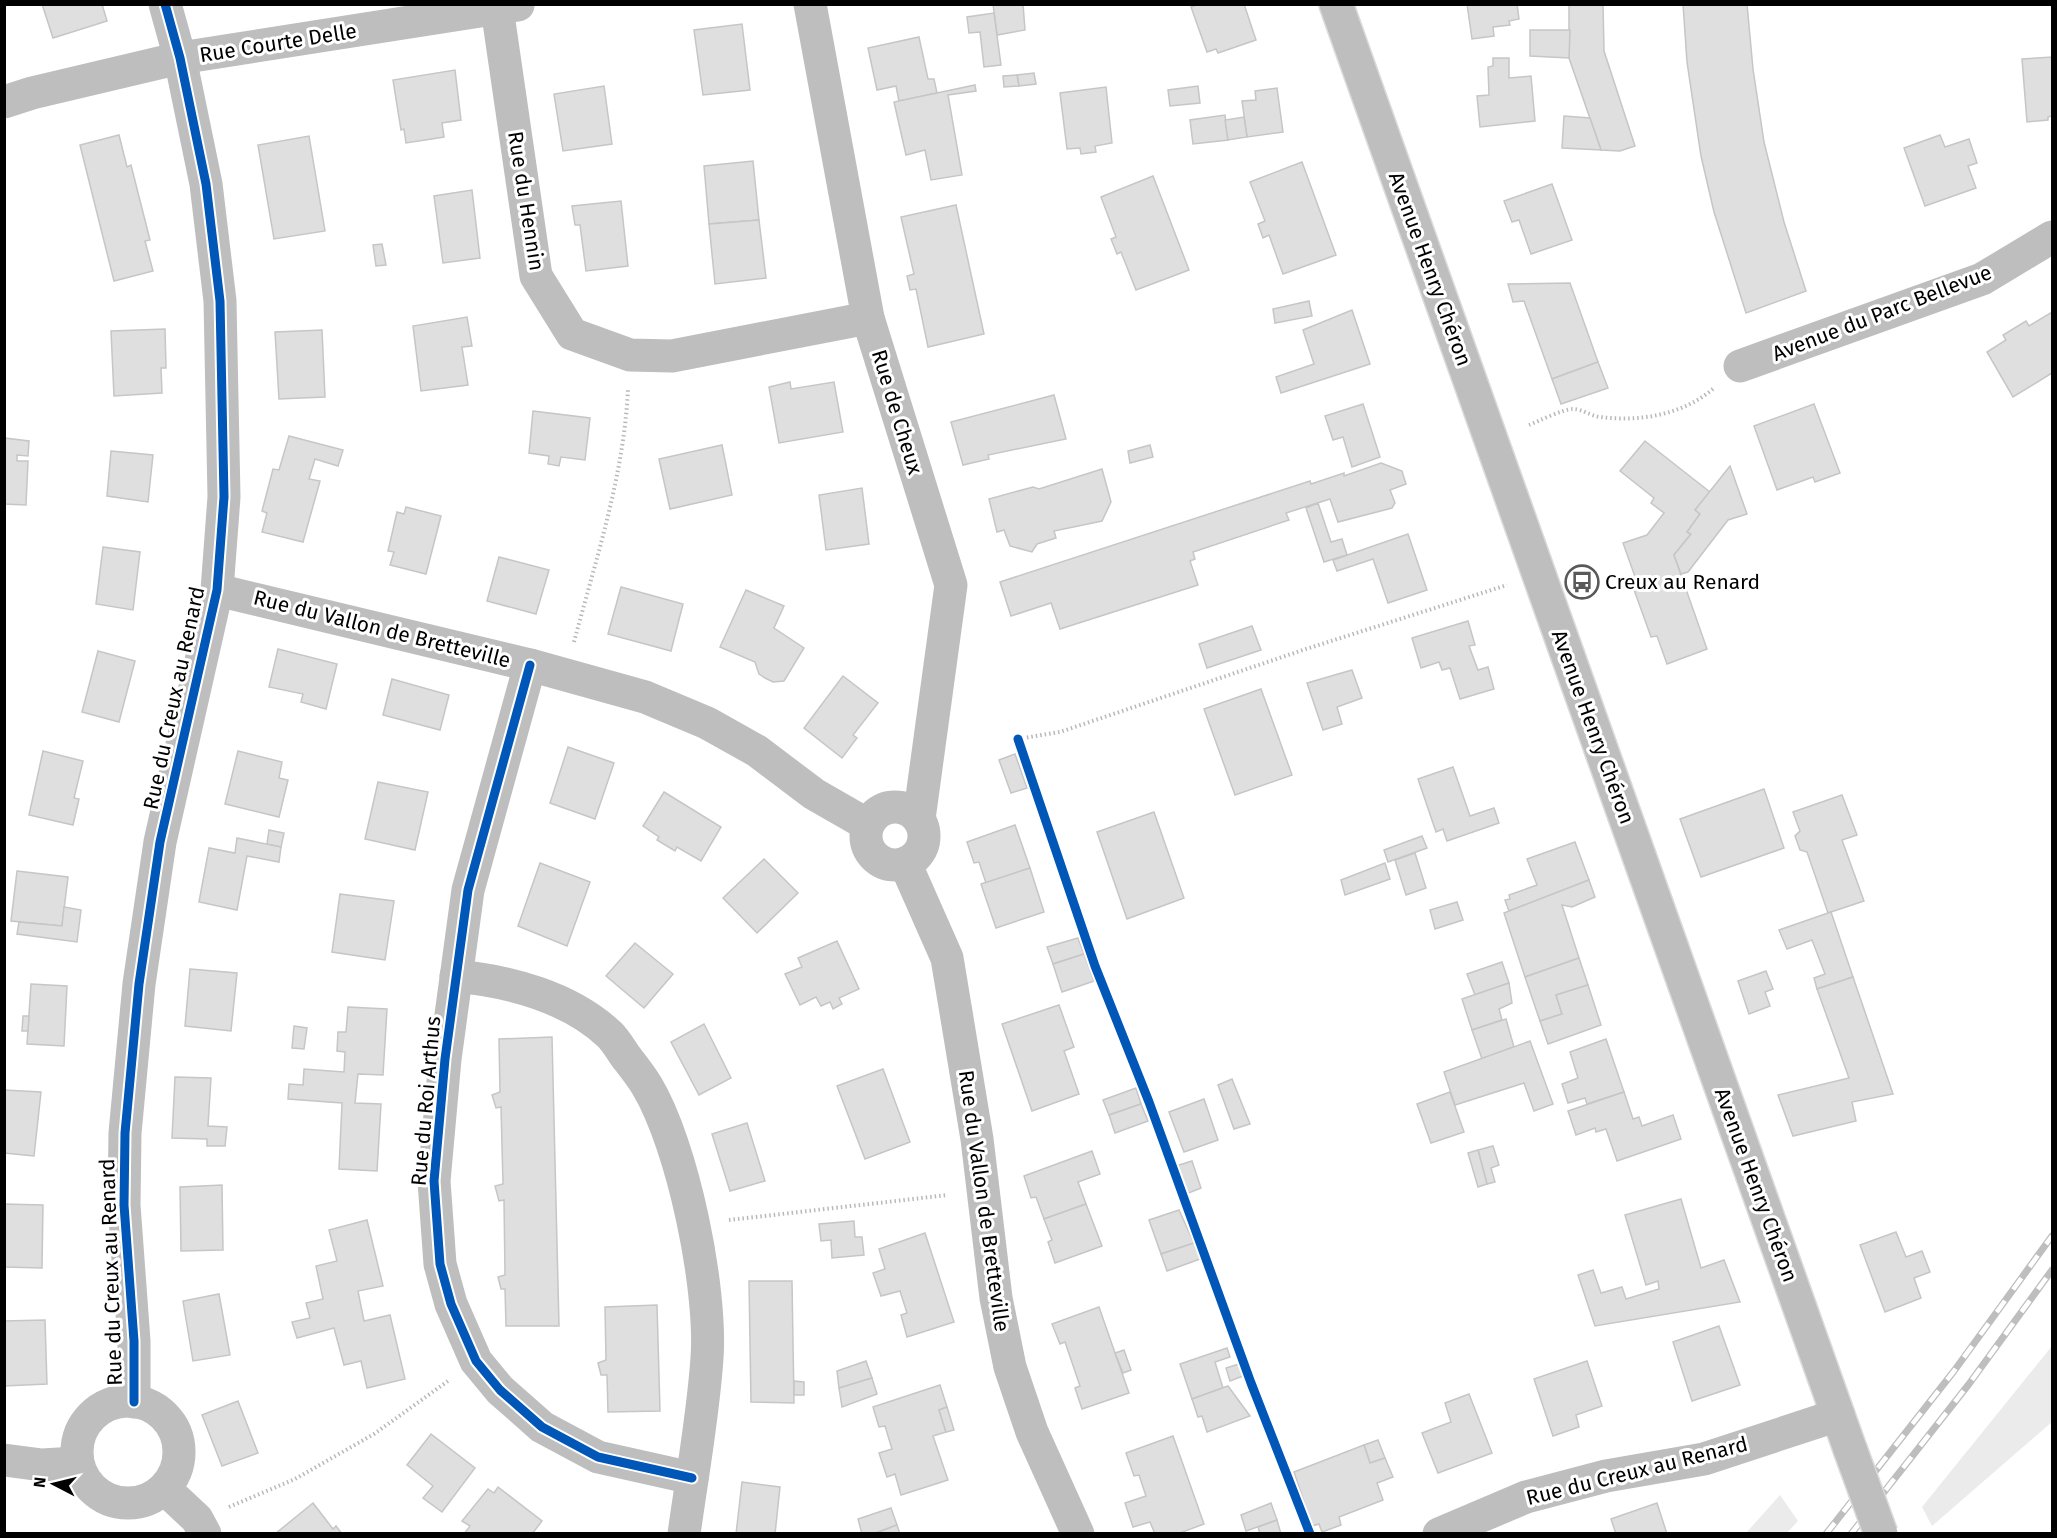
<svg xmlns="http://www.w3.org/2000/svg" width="2057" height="1538" font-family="'Fira Sans',sans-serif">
<rect width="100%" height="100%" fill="#fff"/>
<g fill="#ebebeb">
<polygon points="2052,1346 2052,1422 1932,1526 1922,1507"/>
<polygon points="1780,1495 1798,1521 1787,1533 1746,1533"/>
</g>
<g fill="#dfdfdf" stroke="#c6c6c6" stroke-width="1.5">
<polygon points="42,4 102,4 107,21 53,38"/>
<polygon points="993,4 1023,4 1025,30 997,35"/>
<polygon points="1199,4 1244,4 1256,40 1218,53 1216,49 1207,52 1191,7"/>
<polygon points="1467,4 1517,4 1519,19 1509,21 1510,25 1493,27 1494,36 1472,39"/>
<polygon points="1569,4 1603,4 1604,51 1635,146 1620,151 1601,150 1569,58"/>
<polygon points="1747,4 1753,69 1764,142 1784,222 1806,291 1746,313 1714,212 1701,156 1687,62 1683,4"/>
<polygon points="994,13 1001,65 984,67 980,32 969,33 967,17"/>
<polygon points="742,24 750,90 703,95 694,30"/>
<polygon points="1530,30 1570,30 1569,58 1530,56"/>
<polygon points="919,37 928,79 934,79 937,93 899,101 896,86 877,90 868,48"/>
<polygon points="2052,57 2052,116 2048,117 2048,120 2027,122 2022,59"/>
<polygon points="1493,58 1509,58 1509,78 1531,76 1535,121 1480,127 1477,96 1489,95 1488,67 1493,66"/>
<polygon points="455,70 461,120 442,123 444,137 406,143 404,129 401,130 393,80"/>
<polygon points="1034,73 1036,84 1019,86 1017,75"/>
<polygon points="1017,75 1019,86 1004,87 1003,76"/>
<polygon points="975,85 976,91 948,95 962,175 931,180 925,150 906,155 894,102"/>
<polygon points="604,86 612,144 563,151 554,94"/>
<polygon points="1198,86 1200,103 1170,106 1168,90"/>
<polygon points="1106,87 1112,143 1095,146 1096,152 1081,154 1080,148 1067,149 1060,93"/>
<polygon points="1277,88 1283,132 1247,137 1242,101 1256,100 1255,91"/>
<polygon points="1225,115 1228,140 1193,144 1190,120"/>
<polygon points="1564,116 1590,118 1601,150 1562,148"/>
<polygon points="1244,117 1247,137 1228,140 1225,120"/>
<polygon points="119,135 127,167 131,165 150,240 145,241 153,271 114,281 80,145"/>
<polygon points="1940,135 1945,147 1969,139 1977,163 1968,166 1976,188 1925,206 1904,148"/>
<polygon points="309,136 325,231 274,239 258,145"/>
<polygon points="753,161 759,220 709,224 704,166"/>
<polygon points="1302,162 1336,255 1283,274 1269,235 1263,238 1258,224 1265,221 1250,182"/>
<polygon points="1153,176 1189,270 1136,290 1121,252 1117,254 1111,239 1116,237 1101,197"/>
<polygon points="1552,184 1572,240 1531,254 1519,220 1512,222 1504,201"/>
<polygon points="472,190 480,258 443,263 434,196"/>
<polygon points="621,201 628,266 586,271 580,225 575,225 572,206"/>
<polygon points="956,205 984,334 928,347 916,289 910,290 907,276 914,274 901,217"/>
<polygon points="759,220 766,278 715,284 709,224"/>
<polygon points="382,244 386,265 376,266 373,245"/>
<polygon points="1570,283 1598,362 1552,379 1524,301 1513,302 1508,284"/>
<polygon points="1309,301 1312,316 1275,323 1273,309"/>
<polygon points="1352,310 1370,364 1281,393 1276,377 1314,364 1303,330"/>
<polygon points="2052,312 2052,373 2013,397 1987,352 2006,340 2003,335 2026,321 2029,326"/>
<polygon points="467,317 472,346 462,347 468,385 421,391 413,326"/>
<polygon points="165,329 166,368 161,368 162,393 114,396 111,331"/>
<polygon points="322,330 325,397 279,399 275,332"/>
<polygon points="1598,362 1608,388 1561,404 1552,379"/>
<polygon points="790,382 791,389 834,382 843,432 779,443 769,387"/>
<polygon points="1054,395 1066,439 988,455 989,459 963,465 951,422"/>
<polygon points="1363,404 1380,457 1352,467 1343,437 1333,440 1325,416"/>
<polygon points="1814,404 1840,473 1815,482 1813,477 1777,490 1754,426"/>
<polygon points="533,411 590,418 585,460 561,457 559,466 548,464 549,456 529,453"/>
<polygon points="4,432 5,438 29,441 28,456 17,455 17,461 28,461 26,505 4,504"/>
<polygon points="289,436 343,450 338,466 315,459 309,479 320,481 303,542 262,532 267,513 262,511 273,469 279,470"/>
<polygon points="1645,441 1710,492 1695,510 1700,514 1687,532 1691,534 1674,555 1707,649 1667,664 1657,636 1651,637 1633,587 1638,585 1623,543 1647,535 1664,513 1651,503 1654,498 1620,471"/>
<polygon points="722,445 732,495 670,509 659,459"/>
<polygon points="1150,445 1153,457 1130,463 1128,451"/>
<polygon points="111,451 153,455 148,502 107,496"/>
<polygon points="1381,463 1402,471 1406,484 1390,490 1395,503 1392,508 1338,522 1330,499 1286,513 1289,520 1193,552 1195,559 1190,561 1198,585 1060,629 1051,603 1011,616 1000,582 1310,481 1311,484 1344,473 1344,476"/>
<polygon points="1730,466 1747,514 1728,520 1688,572 1681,574 1674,555 1691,534 1687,532 1700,514 1695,510"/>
<polygon points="1102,469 1111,502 1102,521 1054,531 1056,538 1037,544 1032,552 1010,546 1004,530 997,532 989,499 1033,487 1039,489"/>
<polygon points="862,488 869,544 826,550 819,495"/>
<polygon points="1318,503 1331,542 1342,539 1347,555 1324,562 1306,508"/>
<polygon points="406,507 441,516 426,574 390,565 394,552 388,551 397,512 404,514"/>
<polygon points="1408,534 1427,590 1388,603 1373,559 1337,571 1333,560"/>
<polygon points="103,547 140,552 133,610 96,604"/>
<polygon points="499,557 549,570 536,614 487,601"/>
<polygon points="621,587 683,604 671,651 608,634"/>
<polygon points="746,590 784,606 774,628 804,648 784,681 773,682 765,678 759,674 755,662 720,647"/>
<polygon points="1468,621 1475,645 1469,646 1478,670 1488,667 1494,689 1460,699 1450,668 1442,670 1439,662 1421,668 1412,638"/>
<polygon points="1252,626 1261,650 1207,668 1199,644"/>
<polygon points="278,649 337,664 326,709 301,702 303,694 269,687"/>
<polygon points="98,651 135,661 119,722 82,712"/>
<polygon points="1352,670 1362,698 1337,707 1342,724 1323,730 1307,683"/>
<polygon points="843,676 878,703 853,735 857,738 842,758 804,728"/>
<polygon points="392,679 449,695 440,730 383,715"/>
<polygon points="1261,689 1292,775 1235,795 1204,709"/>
<polygon points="568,747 614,763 595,819 550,803"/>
<polygon points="43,751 83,761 74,798 79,799 73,825 29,815"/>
<polygon points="238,751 282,762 279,778 288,780 279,817 225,804"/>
<polygon points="1015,754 1027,788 1011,793 999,760"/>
<polygon points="1453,767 1470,816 1494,808 1499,823 1447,841 1443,829 1436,832 1418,779"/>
<polygon points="378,782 428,792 415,850 365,839"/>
<polygon points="1764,789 1784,848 1701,877 1680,819"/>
<polygon points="664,792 721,827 701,861 677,847 675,851 657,840 659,837 643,826"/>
<polygon points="1842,795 1857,835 1842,840 1864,901 1828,913 1807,852 1800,850 1795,836 1800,831 1793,812"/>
<polygon points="1154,812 1184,898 1127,919 1097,832"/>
<polygon points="1015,825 1030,868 986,883 979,862 974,863 967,842"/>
<polygon points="269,830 284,833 281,847 267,844"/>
<polygon points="1422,836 1427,848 1388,862 1384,850"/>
<polygon points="237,838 281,847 279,862 247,856 237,910 199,902 209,848 235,853"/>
<polygon points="1575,842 1589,880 1509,911 1505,900 1510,899 1509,895 1537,885 1527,859"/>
<polygon points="1415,853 1426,888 1406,895 1395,860"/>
<polygon points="764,859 798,893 757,933 723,898"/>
<polygon points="540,863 590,882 567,946 518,926"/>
<polygon points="1385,863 1390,879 1345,895 1341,880"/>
<polygon points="1030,868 1044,912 996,928 981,884"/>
<polygon points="17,871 68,877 62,926 11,921"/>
<polygon points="1589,880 1595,897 1572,907 1562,905 1579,958 1525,977 1504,913"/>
<polygon points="340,894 394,901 385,960 332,952"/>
<polygon points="1457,902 1463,920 1435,929 1430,910"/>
<polygon points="64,907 81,910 77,942 17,934 19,922 62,926"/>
<polygon points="1831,912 1853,977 1817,989 1814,978 1825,974 1812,940 1787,949 1779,930"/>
<polygon points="1078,938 1084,954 1053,964 1047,947"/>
<polygon points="837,941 859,989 839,998 842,1004 833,1009 830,1002 821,1006 816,997 800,1005 785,974 802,967 798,958"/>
<polygon points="635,943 673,974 644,1008 606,976"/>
<polygon points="1084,954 1094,981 1062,992 1053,964"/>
<polygon points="1579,958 1588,985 1556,995 1562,1014 1540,1021 1525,977"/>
<polygon points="1502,962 1509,983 1475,995 1467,974"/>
<polygon points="190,969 237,973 231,1031 185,1026"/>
<polygon points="1766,971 1773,989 1765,992 1770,1006 1749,1014 1738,981"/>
<polygon points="1853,977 1893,1094 1852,1102 1856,1121 1793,1136 1778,1095 1849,1078 1817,989"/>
<polygon points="1509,983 1512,1003 1499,1009 1502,1020 1472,1030 1462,999"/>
<polygon points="31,984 67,986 64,1046 27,1044"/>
<polygon points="1588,985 1601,1025 1548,1044 1540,1021 1562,1014 1556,995"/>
<polygon points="1059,1005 1074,1047 1064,1051 1079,1094 1032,1111 1002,1024"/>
<polygon points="348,1007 387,1009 383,1075 358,1074 355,1103 381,1104 377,1171 339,1169 342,1103 288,1099 289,1084 303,1085 304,1069 344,1072 345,1052 337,1051 338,1032 346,1032"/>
<polygon points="23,1016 29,1016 28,1031 22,1031"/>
<polygon points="1506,1019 1514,1047 1482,1059 1472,1030"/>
<polygon points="704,1024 731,1078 699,1095 671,1042"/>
<polygon points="294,1026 307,1028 304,1049 292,1048"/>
<polygon points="552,1037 559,1326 506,1326 505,1289 501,1289 498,1277 505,1275 504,1200 499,1201 495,1186 503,1184 501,1107 496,1108 492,1095 500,1092 499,1039"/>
<polygon points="1606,1039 1624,1092 1587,1104 1585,1098 1568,1103 1562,1084 1578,1078 1570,1052"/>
<polygon points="1530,1041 1553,1104 1534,1111 1524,1083 1455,1105 1444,1072"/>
<polygon points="883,1069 910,1142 865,1159 837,1086"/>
<polygon points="175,1077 211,1078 208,1126 227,1127 225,1146 207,1146 207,1139 172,1138"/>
<polygon points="1232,1079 1250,1124 1234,1129 1218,1085"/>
<polygon points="1136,1088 1141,1104 1109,1115 1103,1100"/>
<polygon points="4,1090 41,1092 34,1156 4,1153"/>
<polygon points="1450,1092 1464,1132 1431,1143 1417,1104"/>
<polygon points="1624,1092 1633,1119 1639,1117 1642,1126 1673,1115 1681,1139 1617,1161 1606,1129 1596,1132 1595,1128 1576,1135 1568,1111"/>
<polygon points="1204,1099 1218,1140 1184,1152 1169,1112"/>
<polygon points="1141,1104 1148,1121 1115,1133 1109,1115"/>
<polygon points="747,1123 765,1181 730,1191 712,1134"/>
<polygon points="1493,1146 1499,1165 1491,1168 1495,1182 1487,1184 1478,1150"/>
<polygon points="1478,1150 1487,1184 1478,1187 1468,1153"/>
<polygon points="1092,1151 1100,1174 1078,1182 1086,1204 1044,1219 1036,1197 1031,1198 1024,1176"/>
<polygon points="1192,1161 1201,1188 1186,1194 1176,1166"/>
<polygon points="222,1185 223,1250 181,1251 180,1187"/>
<polygon points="1681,1199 1701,1268 1724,1260 1740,1302 1595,1326 1578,1275 1593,1270 1601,1293 1622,1287 1626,1299 1659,1289 1658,1281 1646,1285 1625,1215"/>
<polygon points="4,1204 43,1205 42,1268 4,1267"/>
<polygon points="1086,1204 1102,1246 1055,1263 1048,1242 1052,1240 1044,1219"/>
<polygon points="1179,1210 1194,1243 1161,1254 1149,1220"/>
<polygon points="367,1220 383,1286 358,1291 364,1321 390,1315 405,1379 367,1388 361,1361 344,1365 334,1328 297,1338 292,1322 310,1318 306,1303 323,1299 316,1266 337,1261 329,1230"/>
<polygon points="854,1221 855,1237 862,1237 864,1255 832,1258 831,1240 821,1241 819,1224"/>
<polygon points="1896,1232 1906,1257 1922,1251 1930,1272 1914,1278 1921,1298 1885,1312 1860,1245"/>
<polygon points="925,1233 954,1322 907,1337 901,1315 907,1313 900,1291 881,1296 873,1273 885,1269 879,1249"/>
<polygon points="1194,1243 1200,1259 1167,1271 1161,1254"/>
<polygon points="749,1281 792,1281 794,1403 751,1402"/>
<polygon points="219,1294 230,1355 193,1361 183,1301"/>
<polygon points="657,1305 660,1411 608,1412 607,1375 601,1375 598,1363 606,1360 605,1307"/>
<polygon points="1099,1307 1129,1393 1082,1409 1075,1388 1080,1386 1065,1342 1060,1344 1052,1324"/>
<polygon points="45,1320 47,1384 4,1386 4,1321"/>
<polygon points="1719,1326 1740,1385 1692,1401 1673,1342"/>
<polygon points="1227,1348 1230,1357 1215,1362 1223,1388 1192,1399 1180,1364"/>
<polygon points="1124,1350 1131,1370 1123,1373 1115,1353"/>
<polygon points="866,1361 872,1378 839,1388 837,1371"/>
<polygon points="1587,1361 1602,1406 1576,1415 1579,1427 1553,1436 1534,1379"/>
<polygon points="1239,1364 1243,1376 1230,1381 1226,1368"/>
<polygon points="872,1378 877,1394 842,1407 839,1388"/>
<polygon points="794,1381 804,1382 804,1395 794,1395"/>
<polygon points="940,1385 947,1407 939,1410 946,1432 933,1436 948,1480 901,1495 895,1474 887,1477 879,1453 892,1449 885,1426 879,1427 873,1407"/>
<polygon points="1228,1386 1250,1416 1207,1432 1202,1416 1198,1417 1192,1399"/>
<polygon points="1469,1394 1492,1453 1438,1473 1422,1433 1451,1422 1445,1403"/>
<polygon points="238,1401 258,1453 222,1466 202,1415"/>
<polygon points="947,1407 954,1430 946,1432 939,1410"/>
<polygon points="431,1434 475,1468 442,1512 423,1498 433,1486 407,1465"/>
<polygon points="1173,1436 1204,1524 1177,1534 1155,1534 1150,1522 1133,1527 1125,1503 1146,1496 1139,1475 1134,1476 1126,1453"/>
<polygon points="1378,1440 1385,1458 1370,1463 1364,1445"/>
<polygon points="1364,1445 1370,1463 1385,1458 1393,1477 1377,1483 1383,1500 1339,1517 1341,1525 1322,1532 1319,1524 1312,1526 1294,1472"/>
<polygon points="742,1482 780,1487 775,1534 736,1534"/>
<polygon points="498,1487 542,1521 532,1534 464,1534 470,1526 462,1521 488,1489 494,1493"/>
<polygon points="313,1503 333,1529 336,1526 342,1534 275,1534"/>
<polygon points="1271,1503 1277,1520 1246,1531 1241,1515"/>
<polygon points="1657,1503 1667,1534 1616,1534 1611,1519"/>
<polygon points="891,1508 897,1525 873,1534 862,1534 858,1519"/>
<polygon points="1277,1520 1281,1534 1260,1534 1258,1527"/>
<polygon points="897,1525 900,1534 873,1534"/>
</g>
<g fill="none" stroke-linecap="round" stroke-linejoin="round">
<defs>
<polyline id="major" points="1336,4 1850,1449"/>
</defs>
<use href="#major" stroke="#dbdbdb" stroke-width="36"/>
<g stroke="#b9b9b9" stroke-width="4" stroke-dasharray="1.5 3" stroke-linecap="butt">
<path d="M 1529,425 C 1539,421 1563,409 1573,409 C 1582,409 1591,416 1600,417 C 1640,422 1683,415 1714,388"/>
<path d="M 574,642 C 596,559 624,475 628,389"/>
<polyline points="1018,739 1060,732 1306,649 1507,585"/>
<polyline points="729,1220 948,1195"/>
<polyline points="229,1507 295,1479 374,1434 448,1381"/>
</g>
<g stroke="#bebebe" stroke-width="33">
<polyline points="810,4 868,318 951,585 919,819"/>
<polyline points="497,8 536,276 572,334 630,355 672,356 868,318"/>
<polyline points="4,102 32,93 180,58 518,5"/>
<polyline points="1740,366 1982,279 2052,237"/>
<polyline points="217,590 530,665 645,697 707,723 757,751 814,794 868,825"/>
<polyline points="530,665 468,890 445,1059 434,1181 440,1264 451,1304 476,1361 500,1390 542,1427 598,1457 692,1478"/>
<circle cx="895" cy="836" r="29"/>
<polyline points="905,863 947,958 977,1139 996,1298 1010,1367 1032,1432 1078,1534"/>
<path d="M 456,976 C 509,981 570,997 610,1035 C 616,1041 621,1050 626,1057 C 633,1066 641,1076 647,1086 C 683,1146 712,1288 707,1358 C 703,1417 692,1476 684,1534"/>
<circle cx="128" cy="1452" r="51"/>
<polyline points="134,1402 134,1341 124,1205 125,1133 139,984 160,842 217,590 224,497 220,301 206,184 180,58 165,4"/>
<polyline points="4,1460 42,1465 76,1463"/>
<polyline points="165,1489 197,1519 205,1534"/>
<polyline points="1439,1534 1526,1497 1606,1476 1704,1459 1838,1415"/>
</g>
<use href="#major" stroke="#bebebe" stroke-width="33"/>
<defs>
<g id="rail">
<polyline points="1826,1534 1954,1371 2052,1236"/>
<polyline points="1851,1534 1969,1384 2052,1270"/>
</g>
</defs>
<use href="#rail" stroke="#bebebe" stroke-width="7"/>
<use href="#rail" stroke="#fff" stroke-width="4.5" stroke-dasharray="14" stroke-linecap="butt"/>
<defs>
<polyline id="major-bridge" points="1850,1449 1881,1534"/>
</defs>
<use href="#major-bridge" stroke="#dbdbdb" stroke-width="36" stroke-linecap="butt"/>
<use href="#major-bridge" stroke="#bebebe" stroke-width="33"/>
<defs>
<g id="cycleway">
<polyline points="530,665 468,890 445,1059 434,1181 440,1264 451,1304 476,1361 500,1390 542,1427 598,1457 692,1478"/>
<polyline points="1018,739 1095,966 1149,1102 1251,1383 1310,1534"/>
<polyline points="134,1402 134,1341 124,1205 125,1133 139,984 160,842 217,590 224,497 220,301 206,184 180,58 165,4"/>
</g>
</defs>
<use href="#cycleway" stroke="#fff" stroke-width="13"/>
<use href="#cycleway" stroke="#0057b8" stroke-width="9"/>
</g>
<defs>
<symbol id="bus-ring" viewBox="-11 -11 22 22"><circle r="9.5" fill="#fff" stroke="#595959" stroke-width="1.5"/><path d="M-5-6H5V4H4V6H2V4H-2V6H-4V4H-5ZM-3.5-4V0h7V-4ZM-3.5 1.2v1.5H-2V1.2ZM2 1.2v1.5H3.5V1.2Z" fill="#595959"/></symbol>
</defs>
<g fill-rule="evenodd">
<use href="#bus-ring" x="1563" y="563" width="38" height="38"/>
</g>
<g text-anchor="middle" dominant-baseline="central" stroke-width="6" stroke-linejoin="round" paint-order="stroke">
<g font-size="21" fill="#000" stroke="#fff">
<text transform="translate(278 43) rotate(-9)">Rue Courte Delle</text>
<text transform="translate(526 201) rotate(81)">Rue du Hennin</text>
<text transform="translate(1430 269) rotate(70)">Avenue Henry Chéron</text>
<text transform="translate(1882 313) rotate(-21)">Avenue du Parc Bellevue</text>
<text transform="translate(897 412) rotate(73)">Rue de Cheux</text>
<text transform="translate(382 629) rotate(14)">Rue du Vallon de Bretteville</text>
<text transform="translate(174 698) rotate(-78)">Rue du Creux au Renard</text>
<text transform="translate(1593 727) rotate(70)">Avenue Henry Chéron</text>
<text transform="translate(426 1101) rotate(-85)">Rue du Roi Arthus</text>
<text transform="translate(1756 1185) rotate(70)">Avenue Henry Chéron</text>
<text transform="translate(984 1201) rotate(82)">Rue du Vallon de Bretteville</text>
<text transform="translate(111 1272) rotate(-92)">Rue du Creux au Renard</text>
<text transform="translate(1637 1471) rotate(-14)">Rue du Creux au Renard</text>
</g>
<g font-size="21" fill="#000" stroke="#fff" text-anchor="start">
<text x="1605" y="582">Creux au Renard</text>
</g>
</g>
<rect width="2057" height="1538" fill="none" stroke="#000000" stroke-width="12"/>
<g transform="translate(54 1484) rotate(277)" stroke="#ffffff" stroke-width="4.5" paint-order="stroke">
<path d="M0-4.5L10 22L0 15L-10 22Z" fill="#000000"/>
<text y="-9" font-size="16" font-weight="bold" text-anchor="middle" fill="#000000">N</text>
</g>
</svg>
